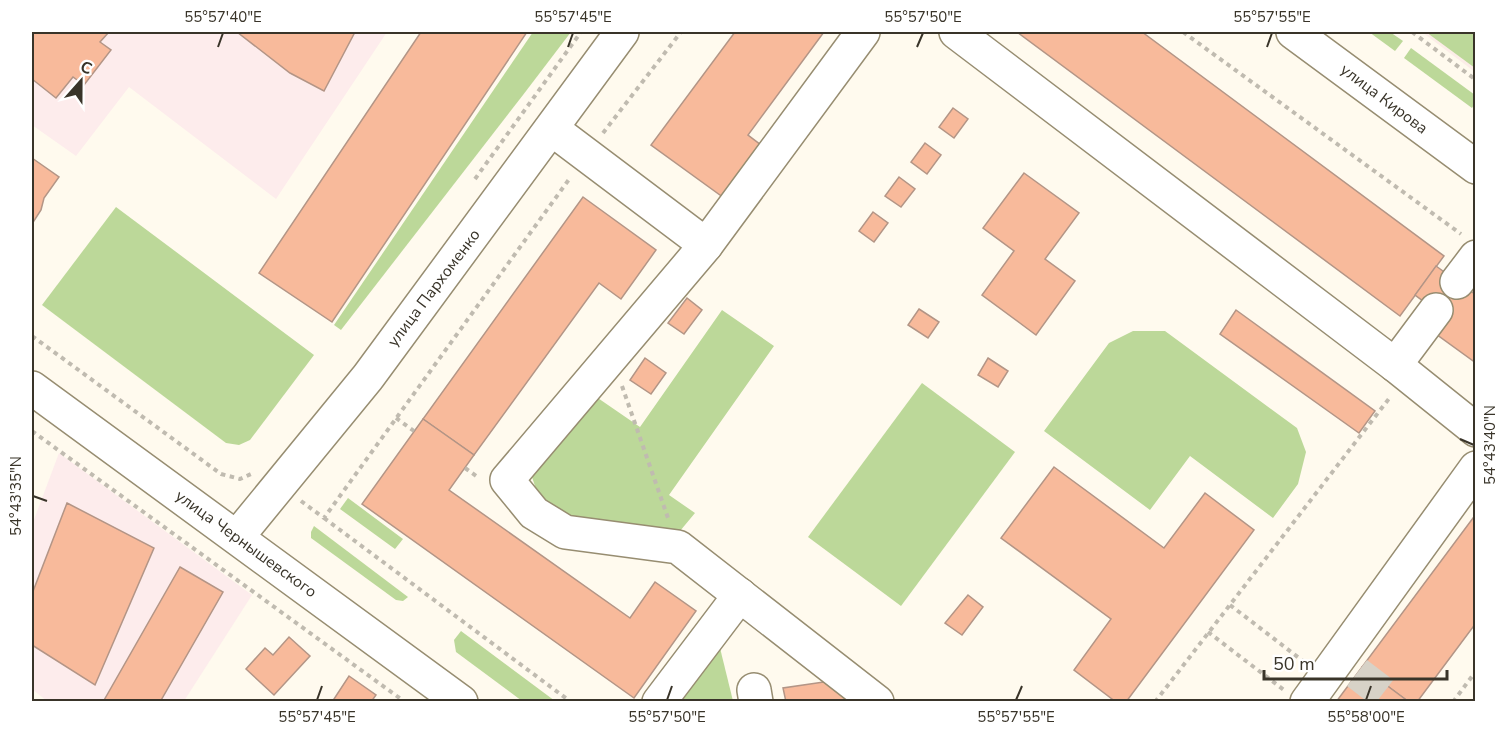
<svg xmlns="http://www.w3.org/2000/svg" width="1507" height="733" font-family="'Nunito Sans',sans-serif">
<rect width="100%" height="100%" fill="#fffaee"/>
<g fill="#fdecec">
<polygon points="32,32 387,32 276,199 129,87 76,156 32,125"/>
<polygon points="59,453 252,595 184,701 47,701 32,689 32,525"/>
</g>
<polygon fill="#fcede8" points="1422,32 1475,32 1475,72"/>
<g fill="#bcd899">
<polygon points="533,32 571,32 523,95 341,330 334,325"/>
<polygon points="1369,32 1390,32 1403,41 1395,51"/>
<polygon points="1426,32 1475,32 1475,68"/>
<polygon points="1411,48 1475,95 1475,103 1472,108 1404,58"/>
<polygon points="116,207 314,355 250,440 239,445 226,443 42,305"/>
<polygon points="722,310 774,346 669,495 695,513 680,531 560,517 541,504 530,471 592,394 640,427"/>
<polygon points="1133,331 1165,331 1297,428 1306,452 1298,484 1273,518 1190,456 1150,510 1044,431 1109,343"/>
<polygon points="922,383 1015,452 901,606 808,537"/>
<polygon points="348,498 403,539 395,549 340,509"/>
<polygon points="314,526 408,597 403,601 396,600 311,538 311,532"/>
<polygon points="461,631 555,701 522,701 456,652 454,640"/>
<polygon points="720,648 733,701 679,701"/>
</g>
<g fill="#f8ba9b" stroke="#b39586" stroke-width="1.5">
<polygon points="32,32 109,32 100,42 111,50 84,85 73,77 56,98 32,79"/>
<polygon points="237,32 355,32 324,91 290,73"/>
<polygon points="421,32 527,32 332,322 259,273"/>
<polygon points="735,32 824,32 748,135 769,151 731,203 651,145"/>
<polygon points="1017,32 1142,32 1444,256 1400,316"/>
<polygon points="953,108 968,119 954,138 939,127"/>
<polygon points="925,143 941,155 927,174 911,162"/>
<polygon points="32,158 59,177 44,198 41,210 32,224"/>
<polygon points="1024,173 1079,213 1045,259 1075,281 1036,335 982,295 1014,251 983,228"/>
<polygon points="899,177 915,189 901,207 885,196"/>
<polygon points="583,197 656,250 621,299 599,283 474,455 423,419"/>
<polygon points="873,212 888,223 874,242 859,231"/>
<polygon points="1436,266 1476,295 1476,363 1436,334 1447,319 1415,295"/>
<polygon points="687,298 702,310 684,334 668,323"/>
<polygon points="919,309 939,322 928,338 908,325"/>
<polygon points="1236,310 1375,411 1359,433 1220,334"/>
<polygon points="645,358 666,373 651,394 630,380"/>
<polygon points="988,358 1008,371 998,387 978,375"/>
<polygon points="423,419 474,455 449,490 630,618 655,582 696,611 634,698 362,504"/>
<polygon points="1054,467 1164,548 1205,493 1254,530 1126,702 1116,702 1074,670 1111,619 1001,538"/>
<polygon points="67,503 154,548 95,685 32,645 32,594"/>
<polygon points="1476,514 1476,623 1417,702 1409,702 1362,667"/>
<polygon points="180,567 223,592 160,702 103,702"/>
<polygon points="968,595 983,607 962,635 945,623"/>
<polygon points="289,637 310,656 274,695 246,669 265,648 273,655"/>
<polygon points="1362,667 1409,702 1336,702"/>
<polygon points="349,676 376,695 371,702 332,702"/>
<polygon points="844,679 847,702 786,702 783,688"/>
</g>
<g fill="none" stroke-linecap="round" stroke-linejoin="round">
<polyline stroke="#d7d2c7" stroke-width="33" stroke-dasharray="33 16" stroke-linecap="butt" points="1357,673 1395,702"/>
<defs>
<g id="minor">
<polyline points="956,32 1395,365 1476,430"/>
<polyline points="1293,32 1476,167"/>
<polyline points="552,129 706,245 863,32"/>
<polyline points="706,245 507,480 534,513 565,532 678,547 877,702"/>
<polyline points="1457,282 1476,257"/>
<polyline points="1395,365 1436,310"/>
<polyline points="32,388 461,702"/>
<polyline points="237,537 368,377 622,32"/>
<polyline points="754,690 756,702"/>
<polyline points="659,702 740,595"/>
<polyline points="1307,702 1476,468"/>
</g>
</defs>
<use href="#minor" stroke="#978d71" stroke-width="36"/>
<g stroke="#c0bbb0" stroke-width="4" stroke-dasharray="4.5 4.5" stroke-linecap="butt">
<polyline points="1183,32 1461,234"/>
<polyline points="1412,32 1476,80"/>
<polyline points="603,133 681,32"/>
<polyline points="475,179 581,32"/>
<polyline points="32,336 221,474 240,479 251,474"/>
<polyline points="622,386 668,518"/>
<polyline points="396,418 414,431"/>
<polyline points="32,431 405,702"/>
<polyline points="465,468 479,478"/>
<polyline points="301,501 324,518 570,178"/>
<polyline points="324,518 571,702"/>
<polyline points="1230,605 1303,661"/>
<polyline points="1208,632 1284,690"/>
<polyline points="1155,702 1391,396"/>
<polyline points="1453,702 1476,671"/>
</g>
<use href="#minor" stroke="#fff" stroke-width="33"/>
</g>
<path fill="none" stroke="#393429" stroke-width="2" d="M 218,47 L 223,33M 568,47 L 573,33M 917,47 L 923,33M 1267,47 L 1272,33M 1460,439 L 1474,445M 33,496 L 47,501M 317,700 L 322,686M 667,700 L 672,686M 1016,700 L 1022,686M 1366,700 L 1371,686"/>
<g text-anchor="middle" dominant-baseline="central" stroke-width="6" stroke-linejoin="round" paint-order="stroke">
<g font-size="16" fill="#393429" stroke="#fff">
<text transform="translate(1384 99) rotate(37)">улица Кирова</text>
<text transform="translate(434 288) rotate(-53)">улица Пархоменко</text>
<text transform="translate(246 544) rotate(36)">улица Чернышевского</text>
</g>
</g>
<rect width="1507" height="733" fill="none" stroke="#ffffff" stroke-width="66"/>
<g transform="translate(81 81) rotate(21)" stroke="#ffffff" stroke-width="4.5" paint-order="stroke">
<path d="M0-4.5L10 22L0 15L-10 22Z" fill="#393429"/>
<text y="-9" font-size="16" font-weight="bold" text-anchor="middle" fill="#393429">С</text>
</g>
<path d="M1264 670v9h183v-9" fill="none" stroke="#393429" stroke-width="3"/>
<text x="1273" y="670" font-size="18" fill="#393429" stroke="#ffffff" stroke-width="4.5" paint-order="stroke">50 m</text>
<rect x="33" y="33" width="1441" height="667" fill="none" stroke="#393429" stroke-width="2"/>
<g font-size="15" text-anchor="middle" fill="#393429">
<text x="223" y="22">55°57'40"E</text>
<text x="573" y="22">55°57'45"E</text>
<text x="923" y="22">55°57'50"E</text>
<text x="1272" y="22">55°57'55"E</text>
<text transform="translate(1490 445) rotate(-90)" y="5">54°43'40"N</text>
<text transform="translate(16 496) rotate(-90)" y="5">54°43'35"N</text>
<text x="317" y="722">55°57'45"E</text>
<text x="667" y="722">55°57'50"E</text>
<text x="1016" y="722">55°57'55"E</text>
<text x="1366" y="722">55°58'00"E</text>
</g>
</svg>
